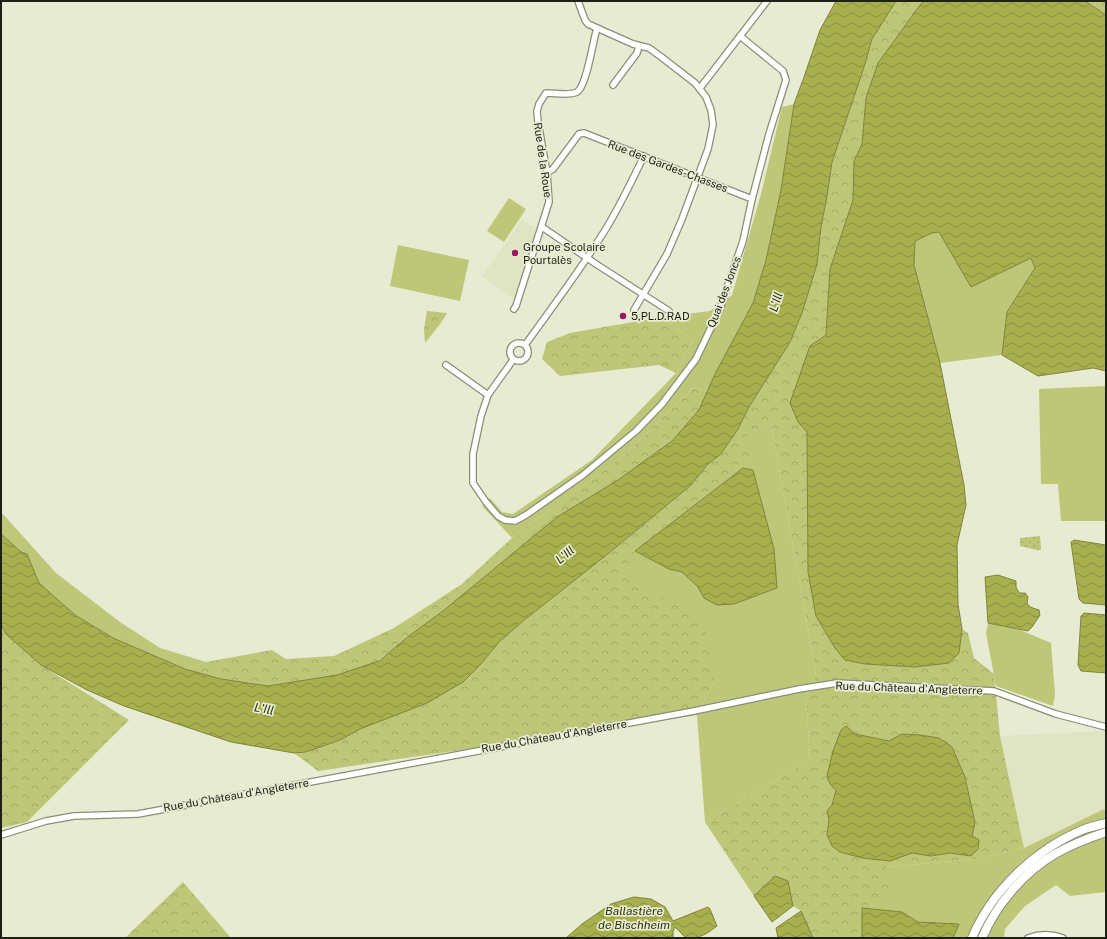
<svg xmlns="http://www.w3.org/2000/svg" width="1107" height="939" font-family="'Public Sans',sans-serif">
<defs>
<pattern id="forest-crowns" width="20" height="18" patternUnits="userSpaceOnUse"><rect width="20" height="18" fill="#bec678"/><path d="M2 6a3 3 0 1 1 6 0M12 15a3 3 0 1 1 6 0" fill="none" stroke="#a3aa67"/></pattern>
<pattern id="park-dots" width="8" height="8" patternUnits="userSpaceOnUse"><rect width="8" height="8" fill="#bec678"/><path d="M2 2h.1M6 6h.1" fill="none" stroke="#a3aa67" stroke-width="1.8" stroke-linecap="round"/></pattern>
<pattern id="water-waves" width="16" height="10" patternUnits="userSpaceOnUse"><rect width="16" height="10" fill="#a8b04e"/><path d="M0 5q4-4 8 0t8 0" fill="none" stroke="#888f40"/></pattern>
</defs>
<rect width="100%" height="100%" fill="#e7ebd1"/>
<g fill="#dfe4c2">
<polygon points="522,220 539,230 516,301 482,276"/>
<polygon points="1106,731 1106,809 1102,810 1024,848 1000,736"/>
</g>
<g fill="#bec678">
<polygon points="794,104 781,190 766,260 753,303 715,374 708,391 693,388 623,456 512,538 482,506 490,498 502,512 513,514 592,460 676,373 693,341 662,317 710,311 732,295 761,194 782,107"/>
<polygon points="509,198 526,209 504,242 487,231"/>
<polygon points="939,232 972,286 1031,258 1035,268 1007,312 1002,355 940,363 914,265 915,241 932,233"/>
<polygon points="398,245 469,260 460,301 390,286"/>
<polygon points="1106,386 1106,521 1061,521 1058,484 1041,484 1039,389"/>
<polygon points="771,423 816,674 806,696 810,760 705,822 697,715 714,682 621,573 635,551 669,569 682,572 698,587 705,598 734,604 744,600 774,549 753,470 746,434"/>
<polygon points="1,512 56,573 120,622 160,648 206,662 185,669 113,638 75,615 39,583 27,554 21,552 1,534"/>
<polygon points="988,623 1020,630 1051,643 1055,694 1053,706 996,686 986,633"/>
<polygon points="1106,809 1106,892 1070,896 1056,885 1025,906 1005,929 1004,938 862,938 862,908 886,867 975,859 1024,848 1102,810"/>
</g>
<g fill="url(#forest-crowns)" fill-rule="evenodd">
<path d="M 896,1 L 924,1 L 920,5 L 878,63 L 866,98 L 862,144 L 854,161 L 853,200 L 830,269 L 826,335 L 810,346 L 798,422 L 807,432 L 808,572 L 845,660 L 865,664 L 915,667 L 959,652 L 962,629 L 968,633 L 974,658 L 994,674 L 1000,736 L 1024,848 L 975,859 L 886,867 L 892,899 L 862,908 L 862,938 L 813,938 L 801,911 L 793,906 L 788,881 L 775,876 L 754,896 L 705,822 L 810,760 L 806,696 L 816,674 L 771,423 L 747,434 L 753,470 L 743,468 L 635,551 L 622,573 L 704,622 L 714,682 L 697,715 L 318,771 L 294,753 L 306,752 L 340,740 L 360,729 L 392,716 L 480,665 L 499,642 L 523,621 L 609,553 L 691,485 L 707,465 L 721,454 L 738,429 L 749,407 L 790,342 L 802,313 L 817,264 L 821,227 L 827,196 L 832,162 L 864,67 L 872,39 ZM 846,726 L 855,734 L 889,741 L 902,734 L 920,735 L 939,738 L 952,747 L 965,777 L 970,797 L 971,856 L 950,853 L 931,856 L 912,853 L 890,861 L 862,858 L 840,852 L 827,835 L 829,819 L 836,790 L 830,784 Z"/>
<polygon points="1085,1 1106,1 1106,15 1086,1"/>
<polygon points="427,311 447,313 441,323 425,343 424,329"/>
<polygon points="662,317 693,341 676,373 659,365 560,376 542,359 547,342 570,333"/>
<polygon points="693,388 708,391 699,410 672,441 618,480 557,517 443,611 376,662 337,675 268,686 221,679 185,669 206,662 272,650 286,659 334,656 394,628 462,584 512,538 623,456"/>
<polygon points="1,625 7,635 41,665 129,720 27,822 1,828"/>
<polygon points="183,882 231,938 125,938"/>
</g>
<polygon fill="url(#park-dots)" points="1040,536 1041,550 1037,550 1020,546 1020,538"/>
<g fill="url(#water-waves)" stroke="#7f843d">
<polygon points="836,1 896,1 872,39 864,67 832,162 827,196 821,227 817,264 802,313 790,342 749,407 738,429 721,454 707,465 691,485 609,553 523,621 499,642 480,665 463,682 427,703 360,729 340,740 306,752 294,753 231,742 124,706 87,690 41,665 7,635 1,625 1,534 21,552 27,554 39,583 75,615 113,638 185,669 221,679 268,686 337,675 379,661 409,636 443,611 557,517 618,480 672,441 699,410 715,374 753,303 766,260 781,190 794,104 804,77 820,30"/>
<polygon points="924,1 1085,1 1106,15 1106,371 1093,368 1038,376 1002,355 1007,312 1035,268 1031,258 971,287 939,232 932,233 915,241 914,265 940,363 964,485 966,505 957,545 958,604 962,629 959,653 949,663 915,667 865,664 845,660 835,648 816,616 808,572 807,432 798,422 790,403 810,346 826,335 830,269 853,200 854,161 862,144 866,98 878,63 920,5"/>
<polygon points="743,468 753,470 774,549 777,588 734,604 717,605 704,598 698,587 682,572 669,569 635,551"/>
<polygon points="1074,540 1106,545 1106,605 1083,603 1079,599 1071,542"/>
<polygon points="998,575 1016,581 1016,587 1019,593 1025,593 1028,597 1027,603 1030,607 1039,610 1040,615 1032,627 1028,631 988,623 985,577"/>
<polygon points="1084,613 1106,615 1106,673 1081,671 1078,665 1081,616"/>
<polygon points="846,726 855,734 889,741 902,734 920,735 939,738 952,747 965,777 975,823 972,836 979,840 978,849 971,856 950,853 931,856 912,853 890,861 862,858 840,852 832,846 827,835 829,819 827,811 832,805 836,790 830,784 827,776 833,751 841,730"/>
<polygon points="775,876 788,881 793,906 772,922 754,896"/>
<path d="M 634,897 L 651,899 L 665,907 L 673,921 L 708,907 L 710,909 L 717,926 C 705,935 701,938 686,938 L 675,927 L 673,931 L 673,938 L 566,938 L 582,924 L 611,904 Z"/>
<polygon points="862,908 902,912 918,922 959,924 953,938 862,938"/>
<polygon points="801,911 813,938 778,938 776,928"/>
</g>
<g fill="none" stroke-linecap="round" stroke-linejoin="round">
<defs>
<g id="minor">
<polyline points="578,1 585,20 588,24 633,44 649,48 660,56 695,83 706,97 711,110 713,125 708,149 682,219 667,254 634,310"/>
<polyline points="613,85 637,53 639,46"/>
<polyline points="700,88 767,1"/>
<polyline points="547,173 553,169 579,134 584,133 752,199"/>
<polyline points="542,227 596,264 669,311"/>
<path d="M 514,309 L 516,306 L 549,202 L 547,173 L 538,122 L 537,111 L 539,104 L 546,93 C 555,93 569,96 577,92 C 587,86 593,40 597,28"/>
<circle cx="519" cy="352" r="9"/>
<path d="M 525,345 C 553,306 582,268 607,227 C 621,204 632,180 644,156"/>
<polyline points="513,360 488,395 481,416 473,454 473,483 486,502 498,516 505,520 515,521 526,515 583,475 636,431 662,404 696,359 719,311 743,241 752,199 769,134 786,80 783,71 740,36"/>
<polyline points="446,365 488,395"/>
<polyline points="1,835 46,821 74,816 138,814 694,711 799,689 837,683 994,691 1056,714 1106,727"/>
<path d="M 1028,938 C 1039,934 1052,934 1063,938"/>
</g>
<g id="primary">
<path d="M 972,938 C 992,890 1035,850 1082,830 C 1090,827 1098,825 1106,823"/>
<path d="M 982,938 C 996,905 1024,872 1055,854 C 1072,844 1088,838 1106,832"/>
</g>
</defs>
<use href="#minor" stroke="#8b8e77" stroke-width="8"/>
<use href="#primary" stroke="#8b8e77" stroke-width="10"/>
<use href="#minor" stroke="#fff" stroke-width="5.5"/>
<use href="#primary" stroke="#fff" stroke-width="8"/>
</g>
<g fill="#9c1768" stroke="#e7ebd1" stroke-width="1.5">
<circle cx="515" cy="253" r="4"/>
<circle cx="623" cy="316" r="4"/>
</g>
<g text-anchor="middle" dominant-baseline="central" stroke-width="3.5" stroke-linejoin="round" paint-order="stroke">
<g font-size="11" fill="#1e1f16" stroke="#e7ebd1">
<text transform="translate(543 160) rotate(82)">Rue de la Roue</text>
<text transform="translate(668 166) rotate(21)">Rue des Gardes-Chasses</text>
<text transform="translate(724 292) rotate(-69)">Quai des Joncs</text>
<text transform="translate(909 688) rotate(2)">Rue du Château d'Angleterre</text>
<text transform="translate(554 736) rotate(-10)">Rue du Château d'Angleterre</text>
<text transform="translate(236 795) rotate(-10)">Rue du Château d'Angleterre</text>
</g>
<g font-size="11" fill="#1e1f16" stroke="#e7ebd1" text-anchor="start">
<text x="523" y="247">Groupe Scolaire<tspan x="523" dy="13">Pourtalès</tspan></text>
<text x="631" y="316">5,PL.D.RAD</text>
</g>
<g font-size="12" font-style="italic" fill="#2d3005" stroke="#e7ebd1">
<text transform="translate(776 302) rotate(-72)">L'Ill</text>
<text transform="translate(565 555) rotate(-39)">L'Ill</text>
<text transform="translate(264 709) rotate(11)">L'Ill</text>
<text x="634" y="911">Ballastière<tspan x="634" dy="14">de Bischheim</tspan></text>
</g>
</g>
<rect width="1107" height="939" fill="none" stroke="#1e1f16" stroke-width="4"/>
</svg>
